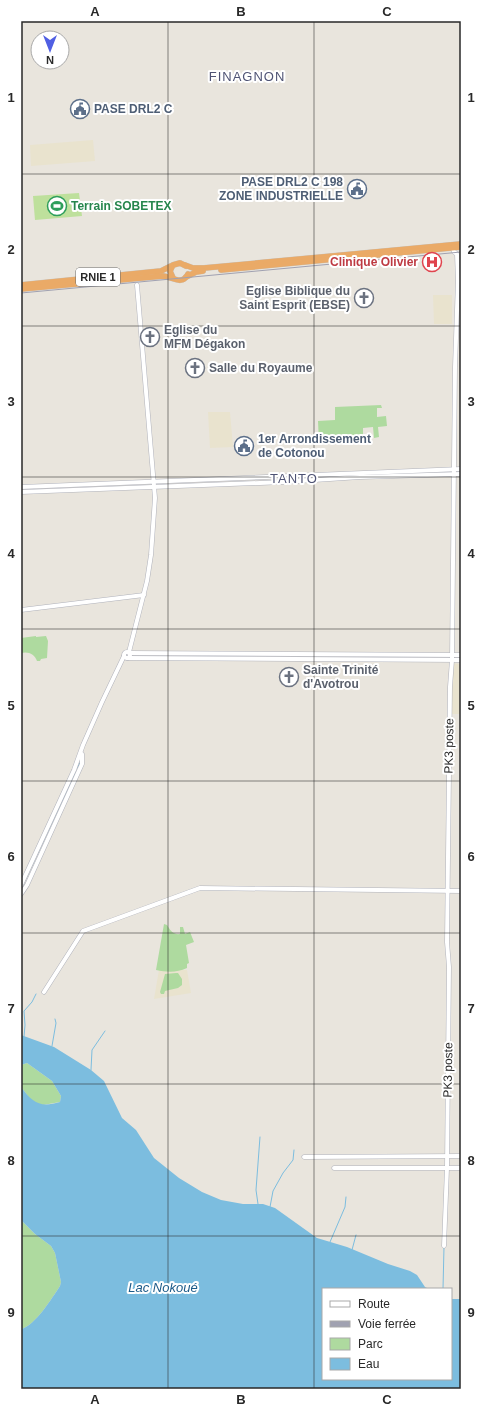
<svg xmlns="http://www.w3.org/2000/svg" width="482" height="1410" font-family="Arial,sans-serif">
<rect width="100%" height="100%" fill="#e9e5dd"/>
<g fill="#e9e3ce">
<polygon points="93,140 95,161 31,166 30,145"/>
<polygon points="433,295 452,295 452,324 434,324"/>
<polygon points="208,412 230,412 233,447 210,448"/>
<polygon points="451,663 461,664 461,714 451,714"/>
<polygon points="159,970 187,970 191,993 154,999"/>
</g>
<g fill="#aeda9f">
<polygon points="381,405 382,408 377,408 377,417 386,416 387,426 378,427 379,437 374,438 373,427 363,428 363,440 319,443 318,421 335,420 335,407"/>
<path d="M 36,636 L 36,637 L 46,636 L 48,641 L 47,658 L 41,659 L 40,661 L 37,661 C 35,654 28,651 21,653 L 21,638 Z"/>
<path d="M 164,924 L 167,925 C 170,930 173,935 180,934 L 180,927 L 183,927 L 185,934 L 190,932 L 194,942 L 186,945 L 189,963 L 187,964 L 187,968 C 176,973 167,972 156,970 Z"/>
<polygon points="176,973 178,973 182,979 182,985 178,988 165,991 164,994 161,994 160,992 165,974"/>
<polygon points="27,1063 52,1081 61,1096 60,1102 43,1105 36,1103 31,1100 21,1087 21,1065"/>
<path d="M 21,1220 L 35,1234 L 51,1246 L 55,1253 L 61,1282 L 60,1286 C 52,1298 35,1326 21,1329 Z"/>
</g>
<polygon fill="#bee09c" points="79,193 82,216 35,220 33,196"/>
<path fill="#7cbddf" d="M 21,1035 L 54,1047 L 91,1070 L 104,1081 L 122,1118 L 136,1130 L 154,1158 L 179,1178 L 202,1192 L 221,1200 L 243,1204 L 263,1204 L 275,1208 L 317,1238 L 347,1247 L 388,1264 L 410,1271 L 417,1275 L 425,1287 L 429,1289 L 323,1289 L 323,1379 L 451,1379 L 451,1299 L 461,1299 L 461,1389 L 21,1389 L 21,1329 C 35,1326 52,1298 60,1286 L 61,1282 L 55,1253 L 51,1246 L 35,1234 L 21,1220 L 21,1087 C 33,1103 40,1108 60,1102 L 61,1096 L 52,1081 L 27,1063 L 21,1065 Z"/>
<g fill="none" stroke-linecap="round" stroke-linejoin="round">
<g stroke="#7cbddf" stroke-width="1">
<polyline points="77,768 80,763"/>
<polyline points="21,889 75,773"/>
<polyline points="24,1037 25,1025 24,1011 32,1002 36,994"/>
<polyline points="52,1046 56,1023 55,1019"/>
<polyline points="91,1070 92,1050 105,1031"/>
<polyline points="258,1204 256,1190 260,1137"/>
<polyline points="270,1207 273,1191 283,1173 293,1160 294,1150"/>
<polyline points="330,1242 345,1207 346,1197"/>
<polyline points="352,1250 356,1235"/>
<polyline points="443,1289 444,1247"/>
</g>
<defs>
<g id="minor">
<polyline points="21,487 461,469"/>
<polyline points="21,492 284,482 360,477 461,474"/>
<polyline points="21,610 144,595"/>
<circle cx="127" cy="655" r="3"/>
<polyline points="129,652 147,581 151,555 155,498 137,285"/>
<polyline points="129,653 461,655"/>
<polyline points="127,658 461,660"/>
<polyline points="21,885 74,770 83,745 102,702 124,656"/>
<polyline points="21,894 27,885 82,764 82,754"/>
<polyline points="44,992 83,931 200,888 461,891"/>
<polyline points="304,1157 461,1156"/>
<polyline points="334,1168 461,1168"/>
<polyline points="444,1246 447,1168 449,967 447,942 450,687 452,660 455,367 458,281 457,254 454,252 453,248"/>
</g>
<g id="highway">
<polyline points="185,265 193,268 204,268 461,244"/>
<polyline points="221,270 460,247"/>
<polyline points="186,277 196,272 203,271"/>
<polyline points="173,278 170,271 173,265 180,263 186,266"/>
<polyline points="21,285 161,271 171,266"/>
<path d="M 21,289 L 163,276 C 173,277 182,286 188,274"/>
</g>
</defs>
<use href="#minor" stroke="#b0b2bb" stroke-width="5"/>
<use href="#highway" stroke="#c3c3c3" stroke-width="6"/>
<use href="#minor" stroke="#fff" stroke-width="4"/>
<use href="#highway" stroke="#eaaa67" stroke-width="5.5"/>
<polyline stroke="#a0a1b1" stroke-width="1" points="21,293 461,252"/>
</g>
<path fill="none" stroke="#292929" stroke-width="1" stroke-opacity="0.55" d="M 168,21 L 168,1389M 314,21 L 314,1389M 21,174 L 461,174M 21,326 L 461,326M 21,477 L 461,477M 21,629 L 461,629M 21,781 L 461,781M 21,933 L 461,933M 21,1084 L 461,1084M 21,1236 L 461,1236"/>
<defs>
<symbol id="civic-ring" viewBox="-11 -11 22 22"><circle r="9.5" fill="#fff" stroke="#5c6f8a" stroke-width="1.5"/><path d="M-.6-6.5H3V-4.5H.6V-3L4-1V1h2V6H-6V1h2V-1L-.6-3ZM-1.2 2.5V6h2.4V2.5Z" fill="#5c6f8a"/></symbol>
<symbol id="stadium-ring" viewBox="-11 -11 22 22"><circle r="9.5" fill="#fff" stroke="#2e9e5b" stroke-width="1.5"/><path d="M0-5a6.5 5 0 1 0 0 10a6.5 5 0 1 0 0-10ZM-3.5-1.8h7v3.6h-7Z" fill="#2e9e5b"/></symbol>
<symbol id="hospital-ring" viewBox="-11 -11 22 22"><circle r="9.5" fill="#fff" stroke="#e0444e" stroke-width="1.5"/><path d="M-5-5h3v3.5h4V-5h3V5h-3V1.5h-4V5h-3Z" fill="#e0444e"/></symbol>
<symbol id="church-ring" viewBox="-11 -11 22 22"><circle r="9.5" fill="#fff" stroke="#6b7280" stroke-width="1.5"/><path d="M-1.2-6h2.4v3.5h3.3v2.4h-3.3V6h-2.4V-.1h-3.3v-2.4h3.3Z" fill="#6b7280"/></symbol>
</defs>
<g fill-rule="evenodd">
<use href="#civic-ring" x="69" y="98" width="22" height="22"/>
<use href="#civic-ring" x="346" y="178" width="22" height="22"/>
<use href="#stadium-ring" x="46" y="195" width="22" height="22"/>
<use href="#hospital-ring" x="421" y="251" width="22" height="22"/>
<use href="#church-ring" x="353" y="287" width="22" height="22"/>
<use href="#church-ring" x="139" y="326" width="22" height="22"/>
<use href="#church-ring" x="184" y="357" width="22" height="22"/>
<use href="#civic-ring" x="233" y="435" width="22" height="22"/>
<use href="#church-ring" x="278" y="666" width="22" height="22"/>
</g>
<g text-anchor="middle" dominant-baseline="central" stroke-width="4" stroke-linejoin="round" paint-order="stroke">
<rect fill="#fff" stroke="#696969" stroke-width="1" x="76" y="268" width="44" height="18" rx="3"/>
<g font-size="11" font-weight="bold" fill="#292929">
<text x="98" y="277">RNIE 1</text>
</g>
<g font-size="12" font-weight="bold" fill="#4e5e75" stroke="#fff" text-anchor="start">
<text x="94" y="109">PASE DRL2 C</text>
<text x="343" y="182" text-anchor="end">PASE DRL2 C 198<tspan x="343" dy="14">ZONE INDUSTRIELLE</tspan></text>
<text x="258" y="439">1er Arrondissement<tspan x="258" dy="14">de Cotonou</tspan></text>
</g>
<g font-size="12" font-weight="bold" fill="#27864d" stroke="#fff" text-anchor="start">
<text x="71" y="206">Terrain SOBETEX</text>
</g>
<g font-size="12" font-weight="bold" fill="#be3a42" stroke="#fff" text-anchor="end">
<text x="418" y="262">Clinique Olivier</text>
</g>
<g font-size="12" font-weight="bold" fill="#5b616d" stroke="#fff" text-anchor="start">
<text x="350" y="291" text-anchor="end">Eglise Biblique du<tspan x="350" dy="14">Saint Esprit (EBSE)</tspan></text>
<text x="164" y="330">Eglise du<tspan x="164" dy="14">MFM Dégakon</tspan></text>
<text x="209" y="368">Salle du Royaume</text>
<text x="303" y="670">Sainte Trinité<tspan x="303" dy="14">d'Avotrou</tspan></text>
</g>
<g font-size="12" fill="#292929" stroke="#fff">
<text transform="translate(449 746) rotate(-89)">PK3 poste</text>
<text transform="translate(448 1070) rotate(-89)">PK3 poste</text>
</g>
<g font-size="13" letter-spacing="1" fill="#4f5374" stroke="#fff">
<text x="247" y="76">FINAGNON</text>
<text x="294" y="478">TANTO</text>
</g>
<g font-size="13" font-style="italic" fill="#1d5b89" stroke="#fff">
<text x="163" y="1287">Lac Nokoué</text>
</g>
</g>
<rect width="482" height="1410" fill="none" stroke="#ffffff" stroke-width="44"/>
<rect x="322" y="1288" width="130" height="92" fill="#ffffff" stroke="#a9a9a9"/>
<rect x="330" y="1301" width="20" height="6" fill="#ffffff" stroke="#a9a9a9"/>
<text x="358" y="1308" font-size="12" fill="#292929">Route</text>
<rect x="330" y="1321" width="20" height="6" fill="#a0a1b1" stroke="#a9a9a9"/>
<text x="358" y="1328" font-size="12" fill="#292929">Voie ferrée</text>
<rect x="330" y="1338" width="20" height="12" fill="#aeda9f" stroke="#a9a9a9"/>
<text x="358" y="1348" font-size="12" fill="#292929">Parc</text>
<rect x="330" y="1358" width="20" height="12" fill="#7cbddf" stroke="#a9a9a9"/>
<text x="358" y="1368" font-size="12" fill="#292929">Eau</text>
<g transform="translate(50 50) rotate(180)"><circle r="19" fill="#ffffff" stroke="#a9a9a9"/>
<path d="M0-3L7 15L0 10L-7 15Z" fill="#505fe3"/>
<text y="-6" font-size="11" font-weight="bold" text-anchor="middle" fill="#292929">N</text>
</g>
<rect x="22" y="22" width="438" height="1366" fill="none" stroke="#292929" stroke-width="1.5"/>
<g font-size="13" text-anchor="middle" font-weight="bold" fill="#292929">
<text x="95" y="16">A</text>
<text x="241" y="16">B</text>
<text x="387" y="16">C</text>
<text x="11" y="102">1</text>
<text x="471" y="102">1</text>
<text x="11" y="254">2</text>
<text x="471" y="254">2</text>
<text x="11" y="406">3</text>
<text x="471" y="406">3</text>
<text x="11" y="558">4</text>
<text x="471" y="558">4</text>
<text x="11" y="710">5</text>
<text x="471" y="710">5</text>
<text x="11" y="861">6</text>
<text x="471" y="861">6</text>
<text x="11" y="1013">7</text>
<text x="471" y="1013">7</text>
<text x="11" y="1165">8</text>
<text x="471" y="1165">8</text>
<text x="11" y="1317">9</text>
<text x="471" y="1317">9</text>
<text x="95" y="1404">A</text>
<text x="241" y="1404">B</text>
<text x="387" y="1404">C</text>
</g>
</svg>
